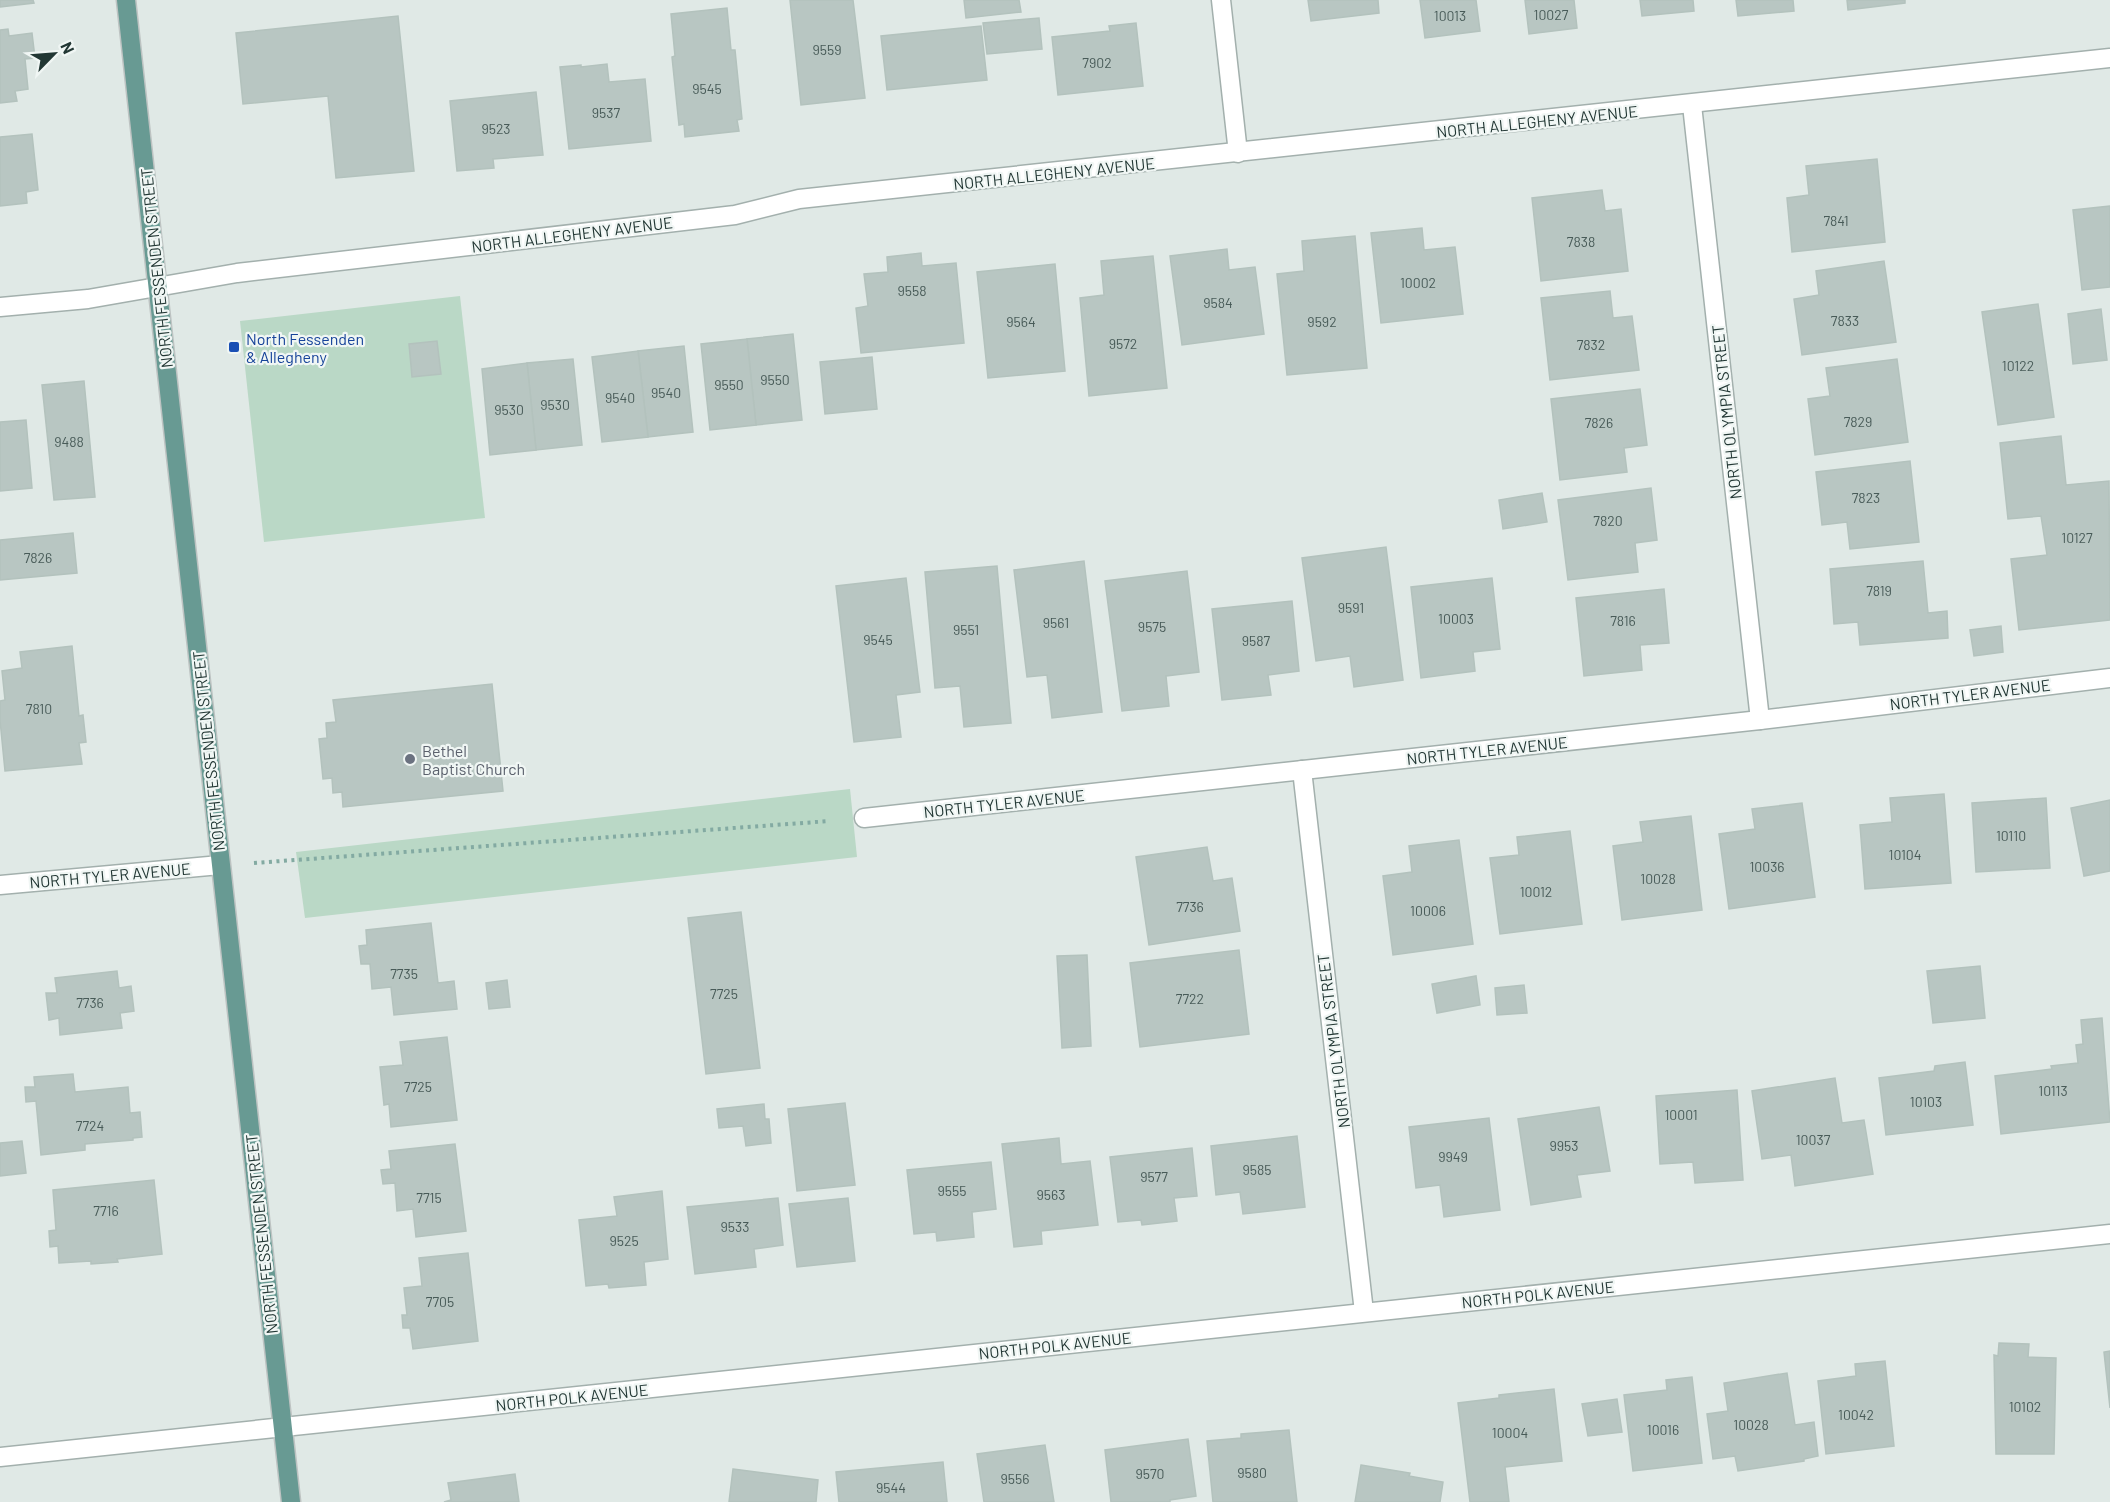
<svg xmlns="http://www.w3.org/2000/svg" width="2110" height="1502" font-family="Barlow,sans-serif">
<rect width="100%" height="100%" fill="#e0e9e6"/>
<g fill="#bad8c6">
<polygon points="460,296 485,518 264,542 240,321"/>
<polygon points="850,789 857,857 305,918 296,852"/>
</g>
<g fill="#b8c6c2" stroke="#b3c2bd" stroke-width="1.5">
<polygon points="0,0 33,0 34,3 0,7"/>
<polygon points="790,0 853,0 865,98 801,105"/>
<polygon points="964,0 1019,0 1021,12 966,18"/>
<polygon points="1308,0 1378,0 1379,13 1311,21"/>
<polygon points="1420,0 1476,0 1480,31 1425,38"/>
<polygon points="1525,0 1574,0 1577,28 1529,34"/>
<polygon points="1640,0 1693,0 1694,11 1642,16"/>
<polygon points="1736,0 1793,0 1794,11 1738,16"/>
<polygon points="1847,0 1905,0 1905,3 1848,10"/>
<polygon points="727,8 731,50 735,50 742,119 737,120 739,131 685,137 684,124 679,125 672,57 675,56 671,14"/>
<polygon points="398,16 414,171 336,178 328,96 243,104 236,33"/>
<polygon points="1039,18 1042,49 987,54 983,23"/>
<polygon points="1136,23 1143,86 1058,95 1052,37 1110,31 1109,26"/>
<polygon points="981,26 987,80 887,90 881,36"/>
<polygon points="8,29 9,36 32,33 35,58 25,59 28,89 15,91 17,101 0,103 0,30"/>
<polygon points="607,64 609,82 645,79 651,141 569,149 560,67 581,65 581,67"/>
<polygon points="536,92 543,155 493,159 494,168 457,171 450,101"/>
<polygon points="32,134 38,190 26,192 27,203 0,206 0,137"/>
<polygon points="1877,159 1885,242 1792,252 1787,198 1809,195 1806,166"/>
<polygon points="1602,190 1605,211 1621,209 1628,271 1541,281 1532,198"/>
<polygon points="2110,206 2110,287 2082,290 2073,210"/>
<polygon points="1422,228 1424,250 1455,247 1463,314 1381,323 1371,233"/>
<polygon points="1355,236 1367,368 1287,375 1277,274 1304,271 1302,241"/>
<polygon points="1227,249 1229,270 1255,267 1264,334 1182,345 1170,256"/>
<polygon points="921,253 922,266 956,263 964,343 861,353 856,308 868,306 864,274 888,272 887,257"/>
<polygon points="1153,256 1167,388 1089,396 1080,298 1104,295 1101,261"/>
<polygon points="1884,261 1896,342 1802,355 1794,299 1819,295 1816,271"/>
<polygon points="1055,264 1065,371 988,378 977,272"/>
<polygon points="1610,291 1613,318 1632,316 1639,370 1550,380 1541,298"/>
<polygon points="2038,304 2054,417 1998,425 1982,312"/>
<polygon points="2101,309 2107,360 2073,364 2068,314"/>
<polygon points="793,334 802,420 756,425 747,339"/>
<polygon points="747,339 756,425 710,430 701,344"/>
<polygon points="437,341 441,374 412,377 409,344"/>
<polygon points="684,346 693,432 648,437 638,351"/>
<polygon points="638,351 648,437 602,442 592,357"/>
<polygon points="872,357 877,409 825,414 820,362"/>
<polygon points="573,359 582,445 536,450 527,363"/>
<polygon points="1897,359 1908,442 1815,455 1808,399 1830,396 1826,368"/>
<polygon points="527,363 536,450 490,455 482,369"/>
<polygon points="84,381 95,497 54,500 42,385"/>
<polygon points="1640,389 1647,445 1624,448 1627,472 1560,480 1551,399"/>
<polygon points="26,420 32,488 0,491 0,422"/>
<polygon points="2061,436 2066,485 2109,481 2110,620 2019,630 2011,559 2047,555 2041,516 2008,519 2000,443"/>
<polygon points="1910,461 1919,542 1850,549 1847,522 1822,525 1816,472"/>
<polygon points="1651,488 1657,540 1635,543 1638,572 1568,580 1558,500"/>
<polygon points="1542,493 1547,522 1503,529 1499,500"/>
<polygon points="73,533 77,573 0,580 0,540"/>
<polygon points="1386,547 1403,680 1354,687 1350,656 1316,661 1302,558"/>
<polygon points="1084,561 1102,712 1052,718 1047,675 1027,677 1014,570"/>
<polygon points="1923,561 1928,613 1947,611 1948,638 1860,645 1858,622 1834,624 1830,569"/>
<polygon points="997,566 1011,723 964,727 960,686 935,688 925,572"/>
<polygon points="1187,571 1199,672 1166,676 1169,706 1122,711 1105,581"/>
<polygon points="906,578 920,692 896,695 901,737 854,742 836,586"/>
<polygon points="1492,578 1500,649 1473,652 1475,671 1421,678 1411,587"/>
<polygon points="1664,589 1669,643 1640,645 1642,670 1584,676 1576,598"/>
<polygon points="1292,601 1299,671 1268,675 1271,695 1222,700 1212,609"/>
<polygon points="2001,626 2003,652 1974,656 1970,630"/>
<polygon points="72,646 79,716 83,715 86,742 79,743 82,764 5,771 0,720 0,701 5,700 2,671 22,668 20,652"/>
<polygon points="492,684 503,791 343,807 342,792 333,793 332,778 323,779 319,739 327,738 326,723 336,722 333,700"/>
<polygon points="1944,794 1951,883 1865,889 1860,825 1892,822 1890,798"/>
<polygon points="2046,798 2050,868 1976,872 1972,803"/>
<polygon points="2110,800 2110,871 2084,876 2071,808"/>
<polygon points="1802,803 1815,897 1729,909 1719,834 1755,829 1752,809"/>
<polygon points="1691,816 1702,910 1622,920 1613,846 1643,842 1640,822"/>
<polygon points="1570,831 1582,924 1500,934 1490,858 1519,855 1517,837"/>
<polygon points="1459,840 1473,944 1393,955 1383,876 1412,872 1409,846"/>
<polygon points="1207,847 1213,881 1232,878 1240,931 1149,945 1136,857"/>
<polygon points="741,912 760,1068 706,1074 688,918"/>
<polygon points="431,923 438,983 454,981 457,1009 394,1015 391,987 372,989 370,964 361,964 359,946 367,945 366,930"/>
<polygon points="1239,950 1249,1034 1140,1047 1130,963"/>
<polygon points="1087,955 1091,1046 1062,1048 1057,956"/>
<polygon points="1980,966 1985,1018 1933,1023 1927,971"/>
<polygon points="117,971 119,988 131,986 134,1011 120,1013 122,1028 60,1035 59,1018 49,1020 46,993 57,993 55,978"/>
<polygon points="1476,976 1480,1005 1437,1013 1432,984"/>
<polygon points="507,980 510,1007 489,1009 486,983"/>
<polygon points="1524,985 1527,1013 1497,1015 1495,988"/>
<polygon points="2102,1018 2110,1122 2001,1134 1995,1076 2052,1069 2051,1066 2078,1063 2076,1045 2083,1044 2081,1020"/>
<polygon points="447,1037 457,1120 391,1127 389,1104 384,1105 380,1067 403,1065 400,1042"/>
<polygon points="1965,1062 1973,1125 1886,1135 1879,1078 1934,1071 1935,1066"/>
<polygon points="73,1074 75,1092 128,1087 130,1113 140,1112 142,1137 133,1138 133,1140 85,1144 85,1150 41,1155 36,1101 26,1102 25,1087 35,1087 34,1077"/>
<polygon points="1835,1078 1842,1123 1864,1120 1873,1174 1795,1186 1791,1155 1762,1159 1752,1091"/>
<polygon points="1737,1090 1743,1180 1695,1183 1693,1162 1660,1164 1656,1096"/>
<polygon points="845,1103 855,1185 797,1191 788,1109"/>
<polygon points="764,1104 765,1119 769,1119 771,1143 746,1146 743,1126 719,1128 717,1109"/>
<polygon points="1599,1107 1610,1171 1577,1175 1581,1197 1531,1205 1518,1119"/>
<polygon points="1489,1118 1500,1210 1444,1217 1440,1185 1416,1188 1409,1127"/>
<polygon points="1297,1136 1305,1207 1243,1214 1240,1192 1216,1195 1211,1146"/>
<polygon points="1059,1138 1061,1164 1090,1161 1098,1225 1041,1231 1042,1244 1014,1247 1002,1144"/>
<polygon points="22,1141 26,1173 0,1176 0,1143"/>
<polygon points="455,1144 466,1231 416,1237 413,1209 397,1211 395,1183 383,1184 381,1170 391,1169 389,1151"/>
<polygon points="1192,1148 1197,1196 1174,1198 1177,1221 1142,1225 1141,1220 1118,1222 1110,1157"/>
<polygon points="991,1162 996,1209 972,1212 974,1237 937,1241 936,1232 914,1234 907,1170"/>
<polygon points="154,1180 162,1254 117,1259 118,1262 91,1264 91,1261 59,1263 58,1246 50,1247 49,1231 56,1230 53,1190"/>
<polygon points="662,1191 668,1259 644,1262 646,1285 609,1288 608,1284 586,1286 579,1220 617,1216 614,1197"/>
<polygon points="778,1198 783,1245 754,1249 756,1267 695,1274 687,1207"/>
<polygon points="848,1198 855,1261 797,1267 789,1204"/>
<polygon points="468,1253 478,1341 413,1349 410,1328 403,1328 402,1315 407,1315 404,1288 422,1286 419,1258"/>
<polygon points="1999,1343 2029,1344 2028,1357 2056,1358 2054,1454 1996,1454 1994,1355 1998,1356"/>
<polygon points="2110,1351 2110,1408 2104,1352"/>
<polygon points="1885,1361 1894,1446 1826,1454 1818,1381 1856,1376 1855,1364"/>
<polygon points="1787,1373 1795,1425 1814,1422 1818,1456 1804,1459 1804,1461 1738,1471 1735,1456 1713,1459 1707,1414 1728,1411 1724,1383"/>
<polygon points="1692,1377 1702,1463 1633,1471 1624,1395 1667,1390 1666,1380"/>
<polygon points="1554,1389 1562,1461 1505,1467 1509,1502 1470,1502 1458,1403 1499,1398 1499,1395"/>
<polygon points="1617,1399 1622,1432 1588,1436 1582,1404"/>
<polygon points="1289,1430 1297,1502 1213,1502 1207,1441 1241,1438 1241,1434"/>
<polygon points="1188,1439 1196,1496 1170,1500 1170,1502 1111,1502 1105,1450"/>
<polygon points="1045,1445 1054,1502 984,1502 977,1454"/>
<polygon points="943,1462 947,1502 839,1502 836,1472"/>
<polygon points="1361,1465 1410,1473 1409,1476 1443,1482 1440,1502 1355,1502"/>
<polygon points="733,1469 818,1480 816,1502 729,1502"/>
<polygon points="515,1474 519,1502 444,1502 451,1500 448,1483"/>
</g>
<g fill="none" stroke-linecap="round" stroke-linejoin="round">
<defs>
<g id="minor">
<polyline points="1221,0 1238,153"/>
<polyline points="1692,105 1760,720"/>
<polyline points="0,307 88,299 237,273 735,215 799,199 2110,58"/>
<polyline points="1302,770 1364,1312"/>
<polyline points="864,818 1760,720 2110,678"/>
<polyline points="0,885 220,865"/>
<polyline points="0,1457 2110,1234"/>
</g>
<polyline id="major" points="126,0 291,1502"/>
</defs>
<use href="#minor" stroke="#a3b0ad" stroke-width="21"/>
<use href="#major" stroke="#bdc3c2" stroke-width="21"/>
<polyline stroke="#83aaa2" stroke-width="4" stroke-dasharray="3 4.5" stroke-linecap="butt" points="254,863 830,821"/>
<use href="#minor" stroke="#fff" stroke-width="18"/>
<use href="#major" stroke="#689a93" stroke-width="18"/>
</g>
<rect fill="#1a4fb4" stroke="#f0f6f4" stroke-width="2" x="228" y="341" width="12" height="12" rx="3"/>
<circle fill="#6b7280" stroke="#f0f6f4" stroke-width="2" cx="410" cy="759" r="6"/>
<g text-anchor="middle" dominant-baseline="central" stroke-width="4.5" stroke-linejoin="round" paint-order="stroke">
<g font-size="14" fill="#485b58">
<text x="1551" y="14">10027</text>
<text x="1450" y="15">10013</text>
<text x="827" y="49">9559</text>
<text x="1097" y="62">7902</text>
<text x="707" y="88">9545</text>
<text x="606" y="112">9537</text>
<text x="496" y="128">9523</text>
<text x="1836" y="220">7841</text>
<text x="1581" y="241">7838</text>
<text x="1418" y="282">10002</text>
<text x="912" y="290">9558</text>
<text x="1218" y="302">9584</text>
<text x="1845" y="320">7833</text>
<text x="1021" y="321">9564</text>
<text x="1322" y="321">9592</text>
<text x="1123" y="343">9572</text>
<text x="1591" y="344">7832</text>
<text x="2018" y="365">10122</text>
<text x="775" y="379">9550</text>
<text x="729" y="384">9550</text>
<text x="666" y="392">9540</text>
<text x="620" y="397">9540</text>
<text x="555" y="404">9530</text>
<text x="509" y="409">9530</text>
<text x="1858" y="421">7829</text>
<text x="1599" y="422">7826</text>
<text x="69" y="441">9488</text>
<text x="1866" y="497">7823</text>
<text x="1608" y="520">7820</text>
<text x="2077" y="537">10127</text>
<text x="38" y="557">7826</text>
<text x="1879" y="590">7819</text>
<text x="1351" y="607">9591</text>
<text x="1456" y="618">10003</text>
<text x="1623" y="620">7816</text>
<text x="1056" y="622">9561</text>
<text x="1152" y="626">9575</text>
<text x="966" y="629">9551</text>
<text x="878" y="639">9545</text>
<text x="1256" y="640">9587</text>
<text x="39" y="708">7810</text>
<text x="2011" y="835">10110</text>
<text x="1905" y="854">10104</text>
<text x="1767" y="866">10036</text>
<text x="1658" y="878">10028</text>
<text x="1536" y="891">10012</text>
<text x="1190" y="906">7736</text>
<text x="1428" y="910">10006</text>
<text x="404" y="973">7735</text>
<text x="724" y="993">7725</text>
<text x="1190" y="998">7722</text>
<text x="90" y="1002">7736</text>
<text x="418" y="1086">7725</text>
<text x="2053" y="1090">10113</text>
<text x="1926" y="1101">10103</text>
<text x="1681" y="1114">10001</text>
<text x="90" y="1125">7724</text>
<text x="1813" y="1139">10037</text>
<text x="1564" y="1145">9953</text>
<text x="1453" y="1156">9949</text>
<text x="1257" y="1169">9585</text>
<text x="1154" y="1176">9577</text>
<text x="952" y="1190">9555</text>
<text x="1051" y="1194">9563</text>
<text x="429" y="1197">7715</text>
<text x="106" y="1210">7716</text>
<text x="735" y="1226">9533</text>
<text x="624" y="1240">9525</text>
<text x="440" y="1301">7705</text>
<text x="2025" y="1406">10102</text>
<text x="1856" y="1414">10042</text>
<text x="1751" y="1424">10028</text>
<text x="1663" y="1429">10016</text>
<text x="1510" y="1432">10004</text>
<text x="1252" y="1472">9580</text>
<text x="1150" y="1473">9570</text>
<text x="1015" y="1478">9556</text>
<text x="891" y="1487">9544</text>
</g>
<g font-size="16" fill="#223734" stroke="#f0f6f4">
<text transform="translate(1537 121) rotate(-6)">NORTH ALLEGHENY AVENUE</text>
<text transform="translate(1054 173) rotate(-6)">NORTH ALLEGHENY AVENUE</text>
<text transform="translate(572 234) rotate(-7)">NORTH ALLEGHENY AVENUE</text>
<text transform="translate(156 268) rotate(-96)">NORTH FESSENDEN STREET</text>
<text transform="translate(1726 412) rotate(-96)">NORTH OLYMPIA STREET</text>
<text transform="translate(1970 694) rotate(-7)">NORTH TYLER AVENUE</text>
<text transform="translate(1487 750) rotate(-6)">NORTH TYLER AVENUE</text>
<text transform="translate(208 751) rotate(-96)">NORTH FESSENDEN STREET</text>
<text transform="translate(1004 803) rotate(-6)">NORTH TYLER AVENUE</text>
<text transform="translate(110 875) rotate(-5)">NORTH TYLER AVENUE</text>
<text transform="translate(1333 1041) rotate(-97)">NORTH OLYMPIA STREET</text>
<text transform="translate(261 1234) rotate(-96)">NORTH FESSENDEN STREET</text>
<text transform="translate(1538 1294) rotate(-6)">NORTH POLK AVENUE</text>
<text transform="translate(1055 1345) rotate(-6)">NORTH POLK AVENUE</text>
<text transform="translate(572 1397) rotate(-6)">NORTH POLK AVENUE</text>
</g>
<g font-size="16" fill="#164399" stroke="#f0f6f4" text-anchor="start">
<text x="246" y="338">North Fessenden<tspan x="246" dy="18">&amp; Allegheny</tspan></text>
</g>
<g font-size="16" fill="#5b616d" stroke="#f0f6f4" text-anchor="start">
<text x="422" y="750">Bethel<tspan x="422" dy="18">Baptist Church</tspan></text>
</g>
</g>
<g transform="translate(54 54) rotate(65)" stroke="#f0f6f4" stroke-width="4.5" paint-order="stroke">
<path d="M0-4.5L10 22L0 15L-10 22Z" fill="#223734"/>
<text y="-9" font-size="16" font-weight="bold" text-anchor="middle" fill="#223734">N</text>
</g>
</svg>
